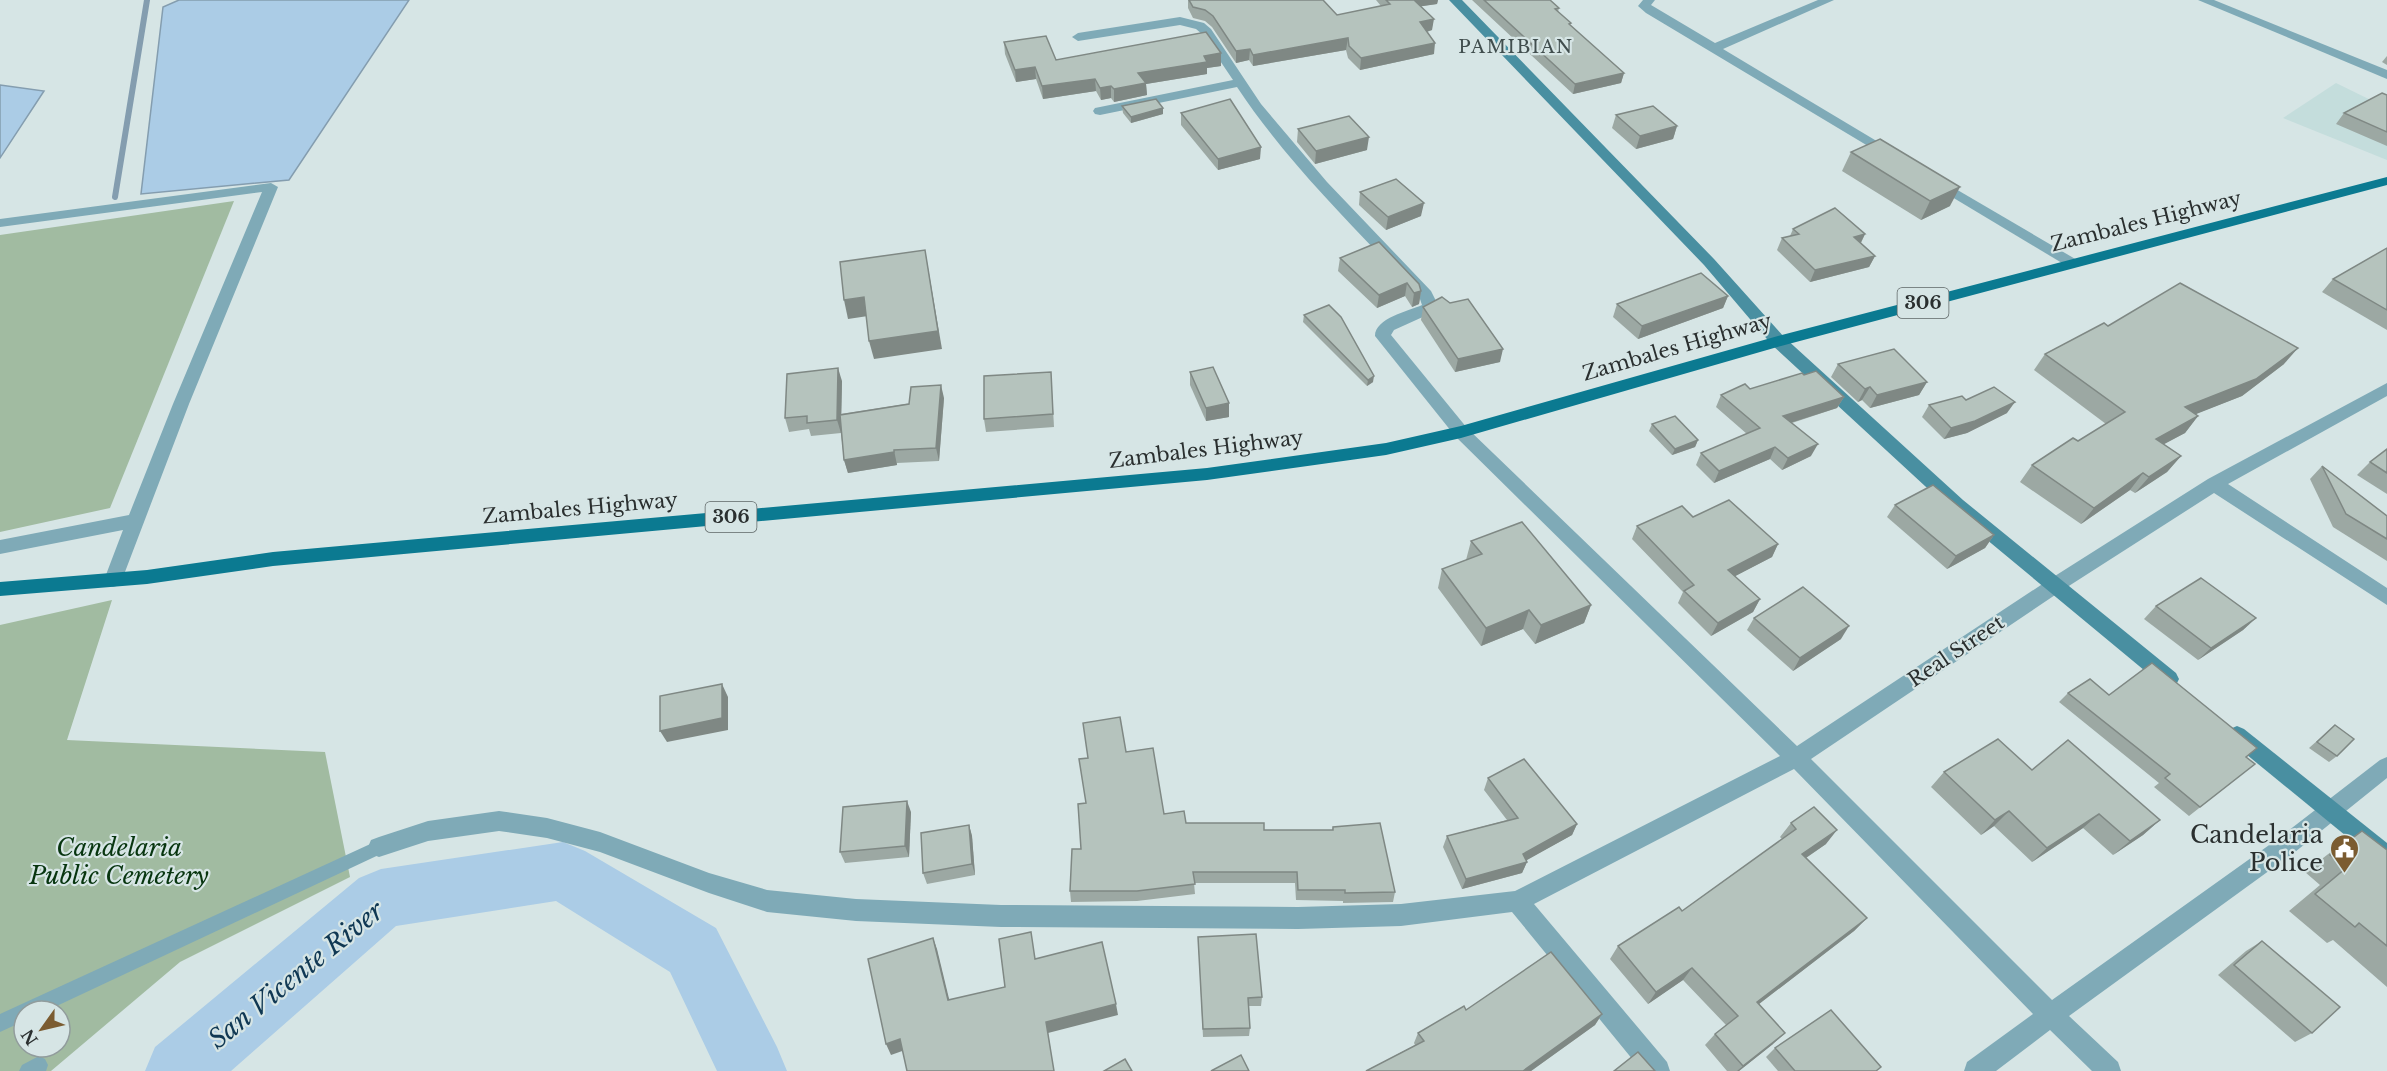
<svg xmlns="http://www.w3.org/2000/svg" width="2387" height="1071" font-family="'Libre Baskerville',serif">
<rect width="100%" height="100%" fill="#d6e5e5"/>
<polygon fill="#c4dddc" points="2336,83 2387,108 2387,160 2283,118"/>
<g fill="#a1bba1" fill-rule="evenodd">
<polygon points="234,201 110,508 0,532 0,235"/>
<path d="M 112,600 L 67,740 L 325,752 L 350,877 L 180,962 L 51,1071 L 0,1071 L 0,625 ZM 24,1011 L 60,1011 L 60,1047 L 24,1047 Z"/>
</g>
<g fill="#abcce6" stroke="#849daf" stroke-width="1.5">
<polygon points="179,0 409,0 289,180 141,194 163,7"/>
<polygon points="0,85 44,91 0,158"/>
</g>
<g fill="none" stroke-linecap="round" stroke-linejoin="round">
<polyline stroke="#849daf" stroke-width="6" points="115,197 147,0"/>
<polygon fill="#abcce6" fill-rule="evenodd" points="563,842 585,851 716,928 777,1047 787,1071 717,1071 670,972 556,901 396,926 231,1071 145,1071 155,1047 359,878 381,869"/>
<g fill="#7faab7" fill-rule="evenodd">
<polygon points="379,840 385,842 387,847 385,852 46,1011 24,1011 24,1021 0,1032 0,1014"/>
<polygon points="39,1056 45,1059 48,1065 46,1071 19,1071 22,1065"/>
</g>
<g fill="#7faab7" fill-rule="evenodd">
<polygon points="1643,0 1655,0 1651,5 1715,43 1818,0 1834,0 1723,49 1900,155 1898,158 1888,158 1646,13 1638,6"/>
<polygon points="2198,0 2214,0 2387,70 2387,79"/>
<path d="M 1180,17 L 1204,23 L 1211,29 L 1261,104 L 1327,182 L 1431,291 L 1439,307 L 1436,311 L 1394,330 L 1391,335 L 1467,428 L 1797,746 L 2047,581 L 2208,479 L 2387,383 L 2387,396 L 2228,484 L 2387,588 L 2387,605 L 2214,493 L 2061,591 L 1811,759 L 2052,1000 L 2279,838 L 2380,760 L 2387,757 L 2387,778 L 2295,852 L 2069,1016 L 2118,1062 L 2121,1071 L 2092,1071 L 2050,1030 L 1996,1071 L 1964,1071 L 1967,1062 L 2033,1014 L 1794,769 L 1534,904 L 1667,1062 L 1670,1071 L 1642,1071 L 1512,912 L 1401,926 L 1298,929 L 1001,927 L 856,921 L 767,912 L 709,893 L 600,852 L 547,838 L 499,831 L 428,841 L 379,857 L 371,854 L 368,847 L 371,840 L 379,837 L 428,821 L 499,811 L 547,818 L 600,832 L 709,873 L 767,890 L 856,899 L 1001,905 L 1298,907 L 1401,904 L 1515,891 L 1780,756 L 1455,436 L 1375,336 C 1375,318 1409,311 1422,305 L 1419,296 C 1356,229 1288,164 1237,87 L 1100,115 L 1095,114 L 1093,111 L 1095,108 L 1100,107 L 1233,80 L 1202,34 L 1196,29 L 1180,25 L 1078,41 L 1072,37 L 1078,33 Z"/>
<polygon points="1937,178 2077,260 2079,263 2072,268 2067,266 1932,185 1930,182 1932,179"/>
<polygon points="271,183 278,187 189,404 120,585 113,587 106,585 104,580 123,530 0,554 0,540 129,515 173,404 262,192 0,227 0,219"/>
</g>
<g fill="#498fa1" fill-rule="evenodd">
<polygon points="1449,0 1462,0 1714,259 1784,337 1963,500 2176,673 2179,679 2176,685 2169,687 2162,685 1951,510 1772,345 1704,265"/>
<polygon points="2237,726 2244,729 2387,843 2387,866 2379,863 2230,741 2227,735 2230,729"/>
</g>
<polygon fill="#0b7a91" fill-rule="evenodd" points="2387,177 2387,185 1781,346 1461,438 1386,455 1207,480 273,566 147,584 0,596 0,582 147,570 273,552 1207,468 1386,443 1461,426 1778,336"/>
</g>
<g fill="#9ca8a3">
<polygon points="1188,0 1323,0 1337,15 1381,6 1376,0 1438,0 1437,4 1421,6 1432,30 1427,32 1434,54 1360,70 1348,58 1346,50 1253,66 1249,60 1236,63 1212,27 1205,21 1193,18 1188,8"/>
<polygon points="1472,0 1550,0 1559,8 1558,12 1571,26 1624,73 1621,83 1573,94"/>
<polygon points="1004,42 1056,60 1221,53 1221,66 1207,68 1207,74 1146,84 1147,95 1114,102 1111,98 1101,100 1096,91 1043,99 1036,79 1016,82 1005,54"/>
<polygon points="2387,56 2387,65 2382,62"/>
<polygon points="2387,95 2387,146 2336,124 2344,113"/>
<polygon points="1122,106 1163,108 1163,114 1131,123 1123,113"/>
<polygon points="1181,113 1260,159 1218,170 1181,125"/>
<polygon points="1616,115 1677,126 1673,139 1636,149 1612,128"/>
<polygon points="1298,129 1367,150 1315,164 1297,142"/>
<polygon points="1851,152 1950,206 1921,220 1842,171"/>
<polygon points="1360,192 1421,216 1386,230 1359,205"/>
<polygon points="1793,229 1865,234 1861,243 1875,256 1869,267 1810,282 1777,250 1782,238 1790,236"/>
<polygon points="1379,242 1421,291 1419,304 1412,307 1405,296 1377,308 1338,271 1340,258"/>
<polygon points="2387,248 2387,330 2322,292 2333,279"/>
<polygon points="1728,296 1723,308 1638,339 1613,317 1617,304"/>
<polygon points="1450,303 1500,362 1455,372 1421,320 1423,307"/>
<polygon points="1304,315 1373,382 1367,386 1303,322"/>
<polygon points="2108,326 2284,364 2242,396 2195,414 2198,416 2185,433 2163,444 2181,456 2167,472 2135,493 2130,490 2081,524 2020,482 2032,465 2078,441 2106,424 2034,370 2045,354"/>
<polygon points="1838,364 1927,382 1919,395 1870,408 1862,400 1858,402 1831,377"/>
<polygon points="1051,372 1054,427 986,432 984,419"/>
<polygon points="1190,372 1229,417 1206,421 1190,385"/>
<polygon points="842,381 841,414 944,398 939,461 897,463 897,465 848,473 844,460 841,433 811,436 809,429 789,432 785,418"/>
<polygon points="1750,389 1844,397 1837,408 1792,423 1811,456 1782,470 1770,459 1714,483 1696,465 1701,453 1747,434 1716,407 1721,395"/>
<polygon points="1966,400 2007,413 1967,433 1944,439 1922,417 1929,405"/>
<polygon points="1652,424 1698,440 1695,447 1672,455 1649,431"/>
<polygon points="2387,449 2387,494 2357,475 2370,462"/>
<polygon points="2322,466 2387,516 2387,561 2333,527 2310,479"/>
<polygon points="1895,505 1994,535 1985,548 1947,569 1887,517"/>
<polygon points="1693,517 1778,544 1772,557 1735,576 1760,599 1753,612 1711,636 1678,603 1683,592 1632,539 1637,526"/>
<polygon points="1471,541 1591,605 1584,623 1535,644 1523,629 1481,646 1438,588 1442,569 1466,560"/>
<polygon points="2156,606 2256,618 2243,630 2198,660 2144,619"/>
<polygon points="1754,618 1841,639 1793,671 1747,630"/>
<polygon points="2068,693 2109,695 2246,757 2255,764 2189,816 2154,787 2159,783 2059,702"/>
<polygon points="2335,725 2337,756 2329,762 2309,748"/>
<polygon points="1126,752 1164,814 1186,823 1264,830 1332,830 1333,827 1395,892 1393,902 1343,903 1343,901 1296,900 1295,883 1194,883 1195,894 1137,901 1071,902 1070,891 1081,849 1086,803"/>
<polygon points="2032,770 2160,820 2143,835 2113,855 2083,828 2032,862 1994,826 1981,835 1931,787 1944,772"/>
<polygon points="1488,778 1577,824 1572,835 1526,860 1527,862 1522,873 1462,889 1443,847 1447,836 1507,820 1484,790"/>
<polygon points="911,812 909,857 845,863 840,852"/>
<polygon points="1791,823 1826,844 1806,858 1867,918 1854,931 1759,1004 1773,1044 1739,1071 1727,1071 1705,1045 1715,1034 1726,1025 1683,980 1648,1004 1610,959 1618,946 1682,911 1782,839 1780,837"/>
<polygon points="969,825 972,836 975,875 927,884 923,873"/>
<polygon points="2362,831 2387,850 2387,987 2333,940 2327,943 2289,911 2320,885 2305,872 2336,848"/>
<polygon points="1198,937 1262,997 1261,1006 1249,1006 1250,1028 1249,1036 1203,1037"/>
<polygon points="2262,941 2312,1033 2295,1042 2218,975 2246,951"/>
<polygon points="1466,1010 1602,1014 1595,1025 1531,1071 1366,1071 1415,1045 1414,1043 1418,1033"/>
<polygon points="1775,1048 1876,1071 1778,1071 1766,1057"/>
</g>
<g fill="#7f8884">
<polygon points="1411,0 1438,0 1437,4 1410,8"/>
<polygon points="1434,19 1432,30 1418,34 1420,22"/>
<polygon points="1348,38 1346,50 1253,66 1253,55"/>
<polygon points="1435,43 1434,54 1360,70 1361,58"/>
<polygon points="1250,49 1249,60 1236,63 1236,51"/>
<polygon points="1221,53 1221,66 1207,68 1207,74 1146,84 1147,95 1114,102 1114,89 1138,73 1204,56"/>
<polygon points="1035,67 1036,79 1016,82 1015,70"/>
<polygon points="1624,73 1621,83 1573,94 1575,84"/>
<polygon points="1095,79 1096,91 1043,99 1042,86"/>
<polygon points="1111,86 1111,98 1101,100 1100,88"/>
<polygon points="1163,108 1163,114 1131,123 1131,117"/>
<polygon points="1677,126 1673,139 1636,149 1640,136"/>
<polygon points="1369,137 1367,150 1315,164 1316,151"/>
<polygon points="1261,147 1260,159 1218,170 1218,159"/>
<polygon points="1960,187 1950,206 1921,220 1930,201"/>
<polygon points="1424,203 1421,216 1386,230 1388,217"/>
<polygon points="1865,234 1859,246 1854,237"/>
<polygon points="925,250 942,349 874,359 869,341"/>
<polygon points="1875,256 1869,267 1810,282 1815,270"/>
<polygon points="1407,283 1405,296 1377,308 1379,295"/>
<polygon points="1421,291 1419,304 1412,307 1414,293"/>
<polygon points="1728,296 1723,308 1638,339 1642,326"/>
<polygon points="864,297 868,316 848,319 844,300"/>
<polygon points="2298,348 2284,364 2242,396 2171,424 2185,407"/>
<polygon points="1503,349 1500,362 1455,372 1458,359"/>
<polygon points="838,368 842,381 841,433 837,420"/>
<polygon points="1374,376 1373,382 1367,386 1368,380"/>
<polygon points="1927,382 1919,395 1870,408 1877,395"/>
<polygon points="941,385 944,398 939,461 936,448"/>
<polygon points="1870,387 1862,400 1858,402 1865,389"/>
<polygon points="1844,397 1837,408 1777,427 1783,416"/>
<polygon points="2015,402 2007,413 1967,433 1944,439 1951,428"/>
<polygon points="1229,403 1229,417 1206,421 1206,408"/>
<polygon points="2198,416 2185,433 2142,456 2156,439"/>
<polygon points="1698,440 1695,447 1672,455 1675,449"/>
<polygon points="1818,444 1811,456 1782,470 1788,458"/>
<polygon points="1775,447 1770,459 1714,483 1719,471"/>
<polygon points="894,450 897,465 848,473 844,460"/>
<polygon points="2181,456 2167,472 2135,493 2149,477"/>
<polygon points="2143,473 2130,490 2081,524 2094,508"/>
<polygon points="1994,535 1985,548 1947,569 1956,556"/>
<polygon points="1778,544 1772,557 1722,583 1728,570"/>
<polygon points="1760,599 1753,612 1711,636 1718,623"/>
<polygon points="1591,605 1584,623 1535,644 1541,625"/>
<polygon points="1529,610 1523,629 1481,646 1486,628"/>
<polygon points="2256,618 2243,630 2198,660 2211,648"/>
<polygon points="1849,626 1841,639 1793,671 1800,658"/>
<polygon points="722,684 728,697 728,730 667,742 660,731"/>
<polygon points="907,801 911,812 909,857 905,846"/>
<polygon points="2009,811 1994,826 1981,835 1995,820"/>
<polygon points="2099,814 2083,828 2032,862 2047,848"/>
<polygon points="2160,820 2143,835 2113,855 2130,841"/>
<polygon points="1577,824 1572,835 1520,864 1527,862 1522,873 1462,889 1466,879 1523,854"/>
<polygon points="969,825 972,836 975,875 972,864"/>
<polygon points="1837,830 1826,844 1791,868 1802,854"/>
<polygon points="1867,918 1854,931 1746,1014 1757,1002"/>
<polygon points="933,938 937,949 952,1011 948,1000"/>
<polygon points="1692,968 1683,980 1648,1004 1656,992"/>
<polygon points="1116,1004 1118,1015 1048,1033 1054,1071 1046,1022"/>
<polygon points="1602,1014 1595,1025 1531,1071 1523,1071"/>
<polygon points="1785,1033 1773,1044 1739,1071 1737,1071 1743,1066"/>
<polygon points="900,1039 905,1050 891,1055 886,1044"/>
</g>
<g fill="#b5c3bd" stroke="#7f8884" stroke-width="1.5">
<polygon points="1189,0 1323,0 1337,15 1390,4 1386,0 1414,0 1434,19 1420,22 1435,43 1361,58 1349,46 1348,38 1253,55 1250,49 1236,51 1213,16 1205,10 1193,7"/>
<polygon points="1484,0 1550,0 1559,8 1555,9 1571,23 1569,24 1624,73 1575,84"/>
<polygon points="1206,32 1221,53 1204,56 1207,62 1138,73 1146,83 1114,89 1111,86 1100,88 1095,79 1042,86 1035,67 1015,70 1004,42 1046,36 1056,60"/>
<polygon points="2382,93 2387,95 2387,132 2344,113"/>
<polygon points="1156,99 1163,108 1131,117 1122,106"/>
<polygon points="1230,99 1261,147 1218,159 1181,113"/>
<polygon points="1653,106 1677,126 1640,136 1616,115"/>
<polygon points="1349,116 1369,137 1316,151 1298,129"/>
<polygon points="1880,139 1960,187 1930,201 1851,152"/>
<polygon points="1396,179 1424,203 1388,217 1360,192"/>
<polygon points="1835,208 1865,234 1854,237 1875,256 1815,270 1782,238 1799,234 1793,229"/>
<polygon points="1379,242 1419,284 1421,291 1414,293 1407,283 1379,295 1340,258"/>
<polygon points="2387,248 2387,310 2333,279"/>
<polygon points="925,250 938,331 869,341 864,297 844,300 840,262"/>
<polygon points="1701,273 1728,296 1642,326 1617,304"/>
<polygon points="2180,283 2298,348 2256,379 2185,407 2198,416 2156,439 2181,456 2149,477 2143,473 2094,508 2032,465 2073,438 2078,441 2125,412 2045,354 2104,323 2108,326"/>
<polygon points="1442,297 1450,303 1468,299 1503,349 1458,359 1423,307"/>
<polygon points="1329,305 1341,317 1374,376 1368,380 1304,315"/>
<polygon points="1894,349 1927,382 1877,395 1870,387 1865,389 1838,364"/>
<polygon points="1213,367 1229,403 1206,408 1190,372"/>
<polygon points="838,368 837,420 807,423 807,416 785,418 787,374"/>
<polygon points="1816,371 1844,397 1783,416 1818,444 1788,458 1775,447 1719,471 1701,453 1760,428 1721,395 1745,384 1750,389 1802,373 1804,375"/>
<polygon points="1051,372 1053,414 984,419 984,376"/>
<polygon points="941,385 936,448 894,450 894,452 844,460 840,415 909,404 911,387"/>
<polygon points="1994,387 2015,402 1975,421 1951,428 1929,405 1962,396 1966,400"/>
<polygon points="1675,416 1698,440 1675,449 1652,424"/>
<polygon points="2387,449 2387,473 2370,462"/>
<polygon points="2322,466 2387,516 2387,539 2346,514"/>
<polygon points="1933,485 1994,535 1956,556 1895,505"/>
<polygon points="1729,500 1778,544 1728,570 1760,599 1718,623 1684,591 1694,585 1637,526 1682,506 1693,517"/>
<polygon points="1522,522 1591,605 1541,625 1529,610 1486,628 1442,569 1482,554 1471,541"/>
<polygon points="2201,578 2256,618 2211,648 2156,606"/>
<polygon points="1803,587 1849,626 1800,658 1754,618"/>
<polygon points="2152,663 2257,748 2246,757 2255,764 2200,807 2165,778 2170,774 2068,693 2090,679 2109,695"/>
<polygon points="722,684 722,718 660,731 660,696"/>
<polygon points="1120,717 1126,752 1153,748 1164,814 1184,811 1186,823 1264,823 1264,830 1333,830 1333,827 1380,823 1395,892 1345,893 1345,890 1298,890 1297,872 1193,872 1195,884 1137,891 1070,891 1072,849 1081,849 1078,804 1086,803 1079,759 1088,758 1083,723"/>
<polygon points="2335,725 2354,739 2337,756 2317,742"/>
<polygon points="1998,739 2032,770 2068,740 2160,820 2130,841 2099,814 2047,848 2009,811 1995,820 1944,772"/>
<polygon points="1524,759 1577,824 1523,854 1527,862 1466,879 1447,836 1518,818 1488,778"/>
<polygon points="907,801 905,846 840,852 843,807"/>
<polygon points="1814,807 1837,830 1802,854 1867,918 1757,1002 1785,1033 1743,1066 1715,1034 1738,1016 1692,968 1656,992 1618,946 1679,907 1682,911 1796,829 1791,823"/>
<polygon points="969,825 972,864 923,873 921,833"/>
<polygon points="2362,831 2387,850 2387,946 2359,923 2355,927 2315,894 2346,868 2330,855"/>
<polygon points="1031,932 1035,959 1102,942 1116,1004 1046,1022 1054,1071 907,1071 900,1039 886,1044 868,959 933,938 948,1000 1005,987 999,939"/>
<polygon points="1256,934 1262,997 1248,998 1250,1028 1203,1029 1198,937"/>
<polygon points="2262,941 2340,1007 2312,1033 2234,965"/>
<polygon points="1551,952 1602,1014 1523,1071 1366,1071 1424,1041 1418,1033 1464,1006 1466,1010"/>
<polygon points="1831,1010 1881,1067 1876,1071 1795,1071 1775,1048"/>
<polygon points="1638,1052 1655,1071 1614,1071"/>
<polygon points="1241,1055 1249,1071 1211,1071"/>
<polygon points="1125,1059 1132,1071 1104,1071"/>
</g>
<defs>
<symbol id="civic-pin" viewBox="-11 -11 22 30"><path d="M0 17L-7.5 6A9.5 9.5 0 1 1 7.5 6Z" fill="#7b5c31" stroke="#d6e5e5"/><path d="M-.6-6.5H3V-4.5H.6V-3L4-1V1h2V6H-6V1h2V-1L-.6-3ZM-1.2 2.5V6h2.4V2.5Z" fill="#fff"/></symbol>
</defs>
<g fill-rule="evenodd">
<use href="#civic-pin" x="2328" y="832" width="33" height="45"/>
</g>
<g text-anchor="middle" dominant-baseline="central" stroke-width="4.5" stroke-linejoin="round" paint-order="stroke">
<g font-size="18" letter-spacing="1.5" fill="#414e4e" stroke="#d6e5e5">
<text x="1516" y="47">PAMIBIAN</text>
</g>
<g fill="#d6e5e5" stroke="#5e6666" stroke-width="1.5">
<rect x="1897.5" y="288" width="51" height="30" rx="4.5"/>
<rect x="705.5" y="502" width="51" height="30" rx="4.5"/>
</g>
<g font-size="18" font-weight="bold" fill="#2a2f2f">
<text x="1923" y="303">306</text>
<text x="731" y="517">306</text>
</g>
<g font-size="20" fill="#2a2f2f" stroke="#d6e5e5">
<text transform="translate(2146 221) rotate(-14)">Zambales Highway</text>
<text transform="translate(1677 347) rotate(-16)">Zambales Highway</text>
<text transform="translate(1206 449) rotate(-7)">Zambales Highway</text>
<text transform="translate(580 508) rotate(-5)">Zambales Highway</text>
<text transform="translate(1956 651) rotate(-34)">Real Street</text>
</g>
<g font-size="24" fill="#2a2f2f" stroke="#d6e5e5" text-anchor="end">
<text x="2323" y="834">Candelaria<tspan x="2323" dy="28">Police</tspan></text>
</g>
<g font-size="24" font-style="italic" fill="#07350f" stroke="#d6e5e5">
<text x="119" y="847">Candelaria<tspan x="119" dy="28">Public Cemetery</tspan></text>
</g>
<g font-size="26" font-style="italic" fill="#103853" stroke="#d6e5e5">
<text transform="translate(296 975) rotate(-39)">San Vicente River</text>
</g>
</g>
<g transform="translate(42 1029) rotate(236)"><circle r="28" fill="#d6e5e5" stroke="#919c9c" stroke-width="1.5"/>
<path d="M0-4.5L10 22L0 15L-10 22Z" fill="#7b5c31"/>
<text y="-9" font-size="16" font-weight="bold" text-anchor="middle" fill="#2a2f2f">N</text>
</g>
</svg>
